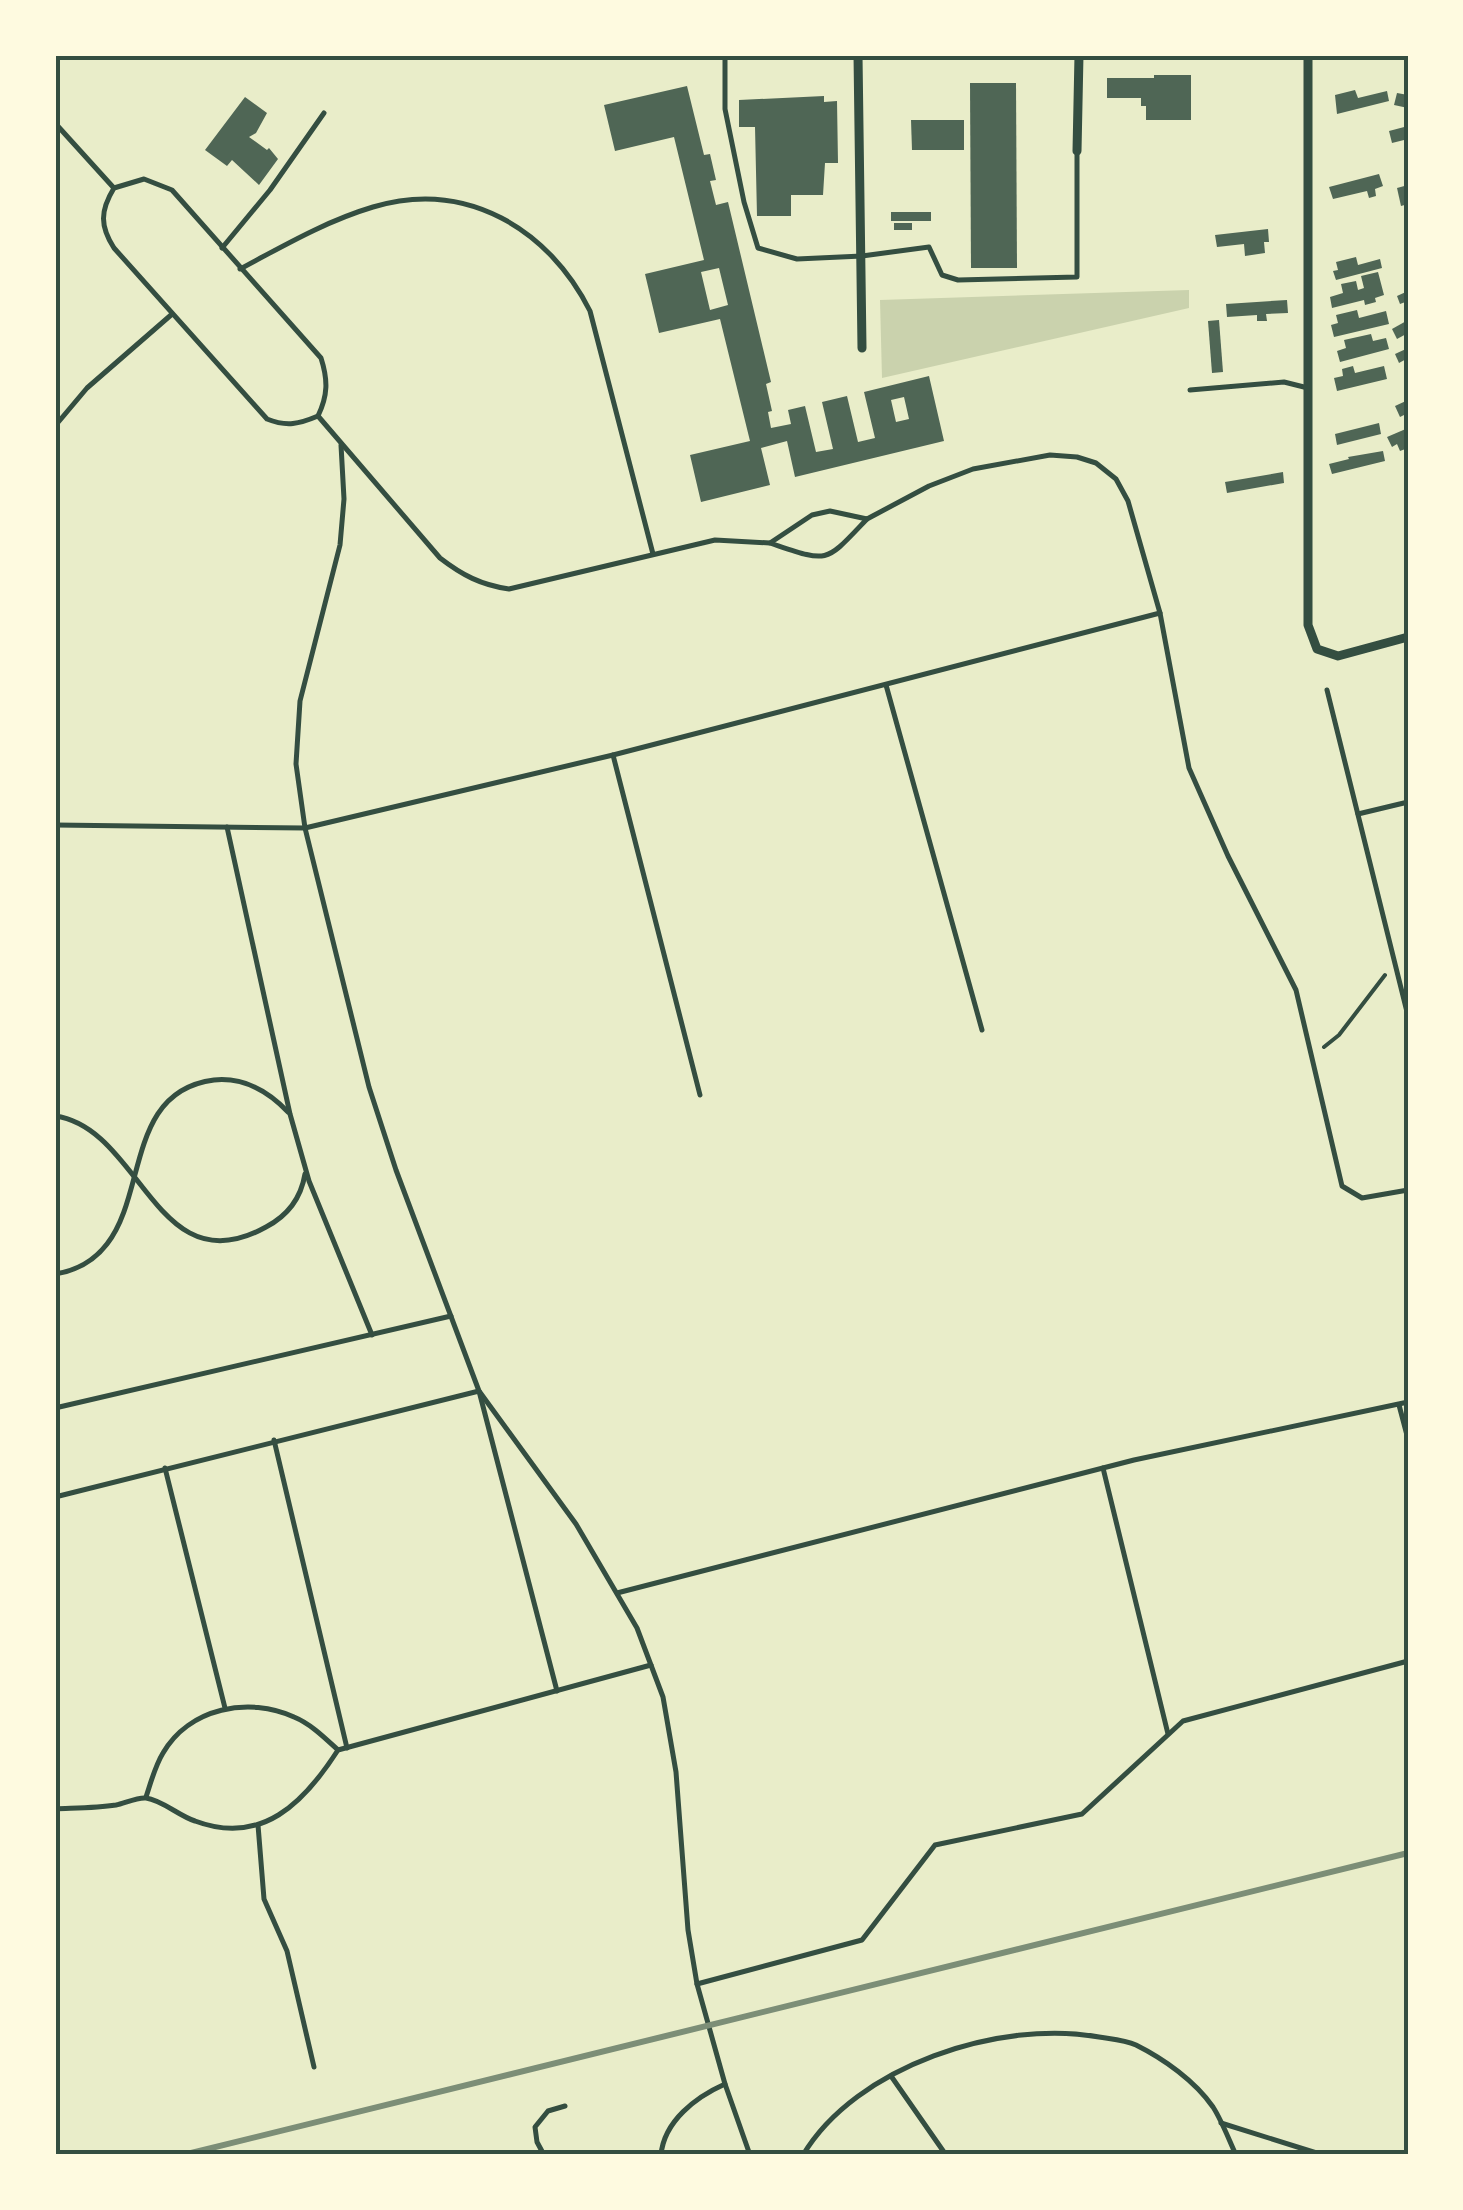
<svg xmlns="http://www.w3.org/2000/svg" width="1463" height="2210" font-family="'Asap Condensed',sans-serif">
<rect width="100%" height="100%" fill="#e9edc9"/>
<polygon fill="#cad2ad" points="1189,290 1189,308 882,378 880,300"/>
<g fill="#4f6655" fill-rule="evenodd">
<polygon points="1154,75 1191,75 1191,120 1146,120 1146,106 1141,106 1141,98 1107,98 1107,78 1154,78"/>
<polygon points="970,83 1016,83 1017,268 971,268"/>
<path d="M 687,86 L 704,155 L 710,154 L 716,180 L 710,181 L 716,205 L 728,202 L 771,382 L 766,384 L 772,411 L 768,412 L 771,428 L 791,424 L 788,410 L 805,406 L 816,452 L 833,449 L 822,402 L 847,396 L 858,442 L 875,438 L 864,392 L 929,376 L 944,441 L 795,477 L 787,441 L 761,448 L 770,485 L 701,502 L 690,455 L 750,441 L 720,319 L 659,333 L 645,274 L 704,260 L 674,137 L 615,151 L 604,105 ZM 719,268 L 728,305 L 710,310 L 701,272 ZM 904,397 L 909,419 L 896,422 L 891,400 Z"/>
<polygon points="1355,90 1358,98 1387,91 1389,101 1337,114 1335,95"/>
<polygon points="1397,93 1408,95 1408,108 1394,105"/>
<polygon points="824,96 824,102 837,101 838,163 825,163 823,195 791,195 791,216 757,216 755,127 739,127 739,100"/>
<polygon points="245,97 267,113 256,133 249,137 267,150 269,148 278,159 259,185 232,160 227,166 205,150"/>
<polygon points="911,120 964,120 964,150 912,150"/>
<polygon points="1408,126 1408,139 1392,143 1389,131"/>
<polygon points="1379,174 1383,186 1375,189 1376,196 1369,198 1367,191 1333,199 1329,187"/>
<polygon points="1408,185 1408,204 1401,206 1397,188"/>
<rect x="891" y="212" width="40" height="9"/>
<rect x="894" y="223" width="18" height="7"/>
<polygon points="1268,229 1269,242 1264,242 1265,253 1245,256 1244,244 1217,247 1215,235"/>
<polygon points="1356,257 1358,265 1380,259 1382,268 1336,280 1333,271 1338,270 1336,262"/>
<polygon points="1378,272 1384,295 1375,298 1376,302 1365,305 1364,300 1332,308 1330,297 1343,293 1341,284 1356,281 1358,290 1364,288 1361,276"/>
<polygon points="1408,291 1408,301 1400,304 1397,296"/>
<polygon points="1287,300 1288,313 1266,314 1267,321 1257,321 1257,315 1227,317 1226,304"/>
<polygon points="1357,310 1359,318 1386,311 1389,324 1334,337 1331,325 1338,323 1336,315"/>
<polygon points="1219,320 1223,372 1212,373 1208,321"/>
<polygon points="1408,320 1408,333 1397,339 1392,329"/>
<polygon points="1371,334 1373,341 1386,338 1389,349 1340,362 1337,351 1346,348 1344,340"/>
<polygon points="1408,348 1408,358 1399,363 1395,354"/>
<polygon points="1353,366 1355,373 1384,366 1387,379 1337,391 1334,378 1343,376 1342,369"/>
<polygon points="1408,400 1408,413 1400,417 1395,406"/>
<polygon points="1379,423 1381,434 1337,445 1335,434"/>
<polygon points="1408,428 1408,448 1400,451 1397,444 1392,447 1387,437"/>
<polygon points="1383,451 1385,461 1332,474 1329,464 1349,459 1348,457"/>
<polygon points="1283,472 1284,483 1227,493 1225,482"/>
</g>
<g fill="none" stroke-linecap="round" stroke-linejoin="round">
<polyline stroke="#344e41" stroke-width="4" points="1324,1047 1339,1035 1385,975"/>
<g stroke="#344e41" stroke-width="5">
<polyline points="725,55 725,109 744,202 758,248 797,259 862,256 929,247 942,275 958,280 1077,277 1077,152"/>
<polyline points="55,123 113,187"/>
<path d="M 144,179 L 172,190 L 321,358 C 328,380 328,395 318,416 C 299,424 287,427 267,419 L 114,248 C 100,226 100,211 114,188 Z"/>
<polyline points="222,248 270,190 324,113"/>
<path d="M 240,269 C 283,246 326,221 373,207 C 466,179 549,229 590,311 L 653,554"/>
<polyline points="1190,390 1284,382 1308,388"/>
<path d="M 318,416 L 440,558 C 462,575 481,585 509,589 L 715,540 L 770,543 L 812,515 L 830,511 L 867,519 L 929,486 L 973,469 L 1050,455 L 1077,457 L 1096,463 L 1116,479 L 1128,501 L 1160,613 L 1189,768 L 1228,856 L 1296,990 L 1342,1186 L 1362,1198 L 1408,1190"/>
<polyline points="55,426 87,388 171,315"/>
<polyline points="341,445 344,499 340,545 300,701 296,764 305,828 369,1087 396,1170 479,1391 576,1524 637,1628 663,1697 676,1772 688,1930 697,1984 725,2084 750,2155"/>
<path d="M 770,543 C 830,563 824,564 867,519"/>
<polyline points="886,685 982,1030"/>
<polyline points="1327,690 1408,1016"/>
<polyline points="613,755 700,1095"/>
<polyline points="1358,814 1408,802"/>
<polyline points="55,825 305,828 613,755 1160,613"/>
<polyline points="227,827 290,1114 309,1181 372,1335"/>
<path d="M 55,1116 C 142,1128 156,1288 266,1227 C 287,1216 301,1198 305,1174"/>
<path d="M 55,1274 C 75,1271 94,1261 107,1244 C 147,1193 127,1091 214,1080 C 244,1077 268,1091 288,1112"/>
<polyline points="1399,1405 1408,1439"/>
<polyline points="55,1408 451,1316"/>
<polyline points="274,1440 347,1748"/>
<polyline points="165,1468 225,1708"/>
<polyline points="1103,1468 1168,1734"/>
<polyline points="55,1497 479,1391 557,1691"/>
<polyline points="617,1593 1134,1460 1408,1402"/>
<path d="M 146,1797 C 151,1782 155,1766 163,1753 C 189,1708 249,1696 294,1717 C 311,1724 325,1738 338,1750"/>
<path d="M 55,1809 C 75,1808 96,1808 116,1805 C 125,1803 138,1797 146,1798 C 162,1800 179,1816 195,1821 C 262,1846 304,1803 338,1750 L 651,1665"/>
<polyline points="258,1825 264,1899 287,1951 314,2067"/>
<polyline points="697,1984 862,1940 935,1845 1082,1814 1183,1721 1408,1661"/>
<polyline points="891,2076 946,2155"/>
<polyline points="1221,2123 1323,2155"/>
<polyline points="544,2155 537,2142 535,2127 548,2111 565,2106"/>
<path d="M 661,2155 C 664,2121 696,2097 725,2084"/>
<polyline points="790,2155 803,2154"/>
<path d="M 803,2155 C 856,2066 1000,2019 1099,2037 C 1111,2039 1125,2040 1136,2045 C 1164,2059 1195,2081 1213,2107 C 1222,2121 1229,2140 1236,2155"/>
</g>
<g stroke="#344e41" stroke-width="9">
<polyline points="858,55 862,348"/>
<polyline points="1308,55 1308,625 1317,649 1338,656 1408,637"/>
<polyline points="1077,151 1079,55"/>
</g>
<polyline stroke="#7c8e77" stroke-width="6" points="183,2155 1408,1853"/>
</g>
<rect width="1463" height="2210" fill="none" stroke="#fefae0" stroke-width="115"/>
<rect x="58" y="58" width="1348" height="2094" fill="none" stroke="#344e41" stroke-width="4"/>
</svg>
